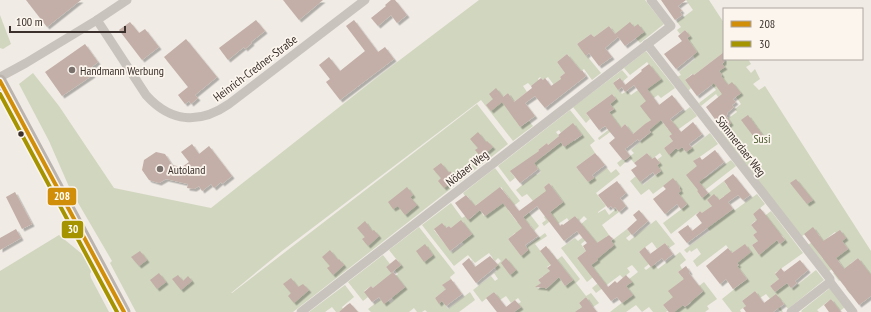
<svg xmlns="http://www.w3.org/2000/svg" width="871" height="312" font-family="'PT Sans Narrow',sans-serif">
<defs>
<filter id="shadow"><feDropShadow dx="2.5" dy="2.5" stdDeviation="0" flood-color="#0004"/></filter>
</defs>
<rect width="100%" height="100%" fill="#f0ebe5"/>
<g fill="#d1d6bf" fill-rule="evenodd">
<polygon points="479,0 645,0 664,24 640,43 636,38 643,32 634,27 619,38 609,26 594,37 591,34 577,44 601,73 592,80 584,69 581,71 567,54 557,62 565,73 560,77 561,79 556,88 548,77 543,80 540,77 538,79 539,81 531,86 528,83 523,86 527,92 514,102 508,93 500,99 519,117 515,120 520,127 529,121 533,126 513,141 481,100 282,251 231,293 232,293 477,104 508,144 293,312 136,312 110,263 112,261 70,189 49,141 19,84 33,73 59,106 114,188 211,208 380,75"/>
<polygon points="686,0 709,0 724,23 724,52 694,75 692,74 685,80 691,88 688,91 677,77 681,75 679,72 695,59 693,55 697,52 687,38 690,36 685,30 680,34 677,30 681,27 677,22 693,10"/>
<polygon points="0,15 11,44 3,49 0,48"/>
<polygon points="646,51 675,88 661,98 658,95 648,102 651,120 633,134 625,124 620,129 613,130 599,140 598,138 617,123 604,116 614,109 610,104 616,99 612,94 586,113 590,119 586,123 573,107 622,70 628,77 622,82 619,78 613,83 622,94 627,91 631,95 638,90 642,84 661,79 647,62 630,75 624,68"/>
<path d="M 729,59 L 748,59 L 751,64 L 746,67 L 751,73 L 755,69 L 760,79 L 753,84 L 759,90 L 765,86 L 871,251 L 871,278 L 850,294 L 846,289 L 868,272 L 858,258 L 850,264 L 854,270 L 839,281 L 833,273 L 842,266 L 838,260 L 832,269 L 828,272 L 808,245 L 820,236 L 813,228 L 801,237 L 720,132 L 730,125 L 726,120 L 737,112 L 735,109 L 741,104 L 736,97 L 741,93 L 726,99 L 725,106 L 716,94 L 701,106 L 699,103 L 716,90 L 711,84 L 722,75 L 719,71 L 724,67 L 722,64 ZM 835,232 L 848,249 C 839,256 832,253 823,259 L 815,248 Z"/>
<path d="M 690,107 L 697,116 L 669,136 L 673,141 L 664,148 L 669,154 L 676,148 L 678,150 L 682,147 L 686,152 L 710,133 L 718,144 L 694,161 L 696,165 L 699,164 L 702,177 L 704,179 L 731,160 L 736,166 L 705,190 L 703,186 L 697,191 L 702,198 L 724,181 L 727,186 L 734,189 L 727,199 L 724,196 L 719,200 L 707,200 L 712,206 L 710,207 L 719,219 L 733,209 L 735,210 L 757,194 L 765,204 L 753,214 L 758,221 L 771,211 L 803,253 L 775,273 L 779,279 L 770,286 L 775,292 L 787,283 L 792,289 L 816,270 L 824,280 L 788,309 L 782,301 L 778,304 L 783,312 L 781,312 L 766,294 L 760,298 L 755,291 L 742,301 L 746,306 L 740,310 L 741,312 L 732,312 L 722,299 L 747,279 L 741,271 L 731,271 L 739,265 L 737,263 L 748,248 L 745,245 L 732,253 L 726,245 L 697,267 L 693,261 L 701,254 L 697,248 L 691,252 L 690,250 L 687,253 L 684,250 L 710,231 L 700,220 L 705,217 L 700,211 L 671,234 L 663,223 L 687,205 L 678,193 L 680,187 L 673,179 L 653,194 L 649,189 L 641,195 L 630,181 L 636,176 L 643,185 L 661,171 L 659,168 L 653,172 L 652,171 L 655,167 L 660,163 L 658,159 L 662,156 L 660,153 L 652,159 L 647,153 L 634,163 L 630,158 L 620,167 L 617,163 L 622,159 L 624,161 L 634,153 L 631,150 L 651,132 L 649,130 L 659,118 L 668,129 L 674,124 L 672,121 ZM 755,221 L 783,236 L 785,240 L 780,244 L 777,240 L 772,244 L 763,247 L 765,250 L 759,255 L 752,245 L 758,241 L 753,235 L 757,232 L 751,225 Z"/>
<path d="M 570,110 L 595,141 L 590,145 L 595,153 L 576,167 L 588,182 L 607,168 L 611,173 L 616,169 L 620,174 L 596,193 L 606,206 L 598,212 L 598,213 L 605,209 L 609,215 L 616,209 L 619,212 L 602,225 L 609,235 L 606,237 L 610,242 L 627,229 L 631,234 L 626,238 L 629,241 L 656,220 L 675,244 L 669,248 L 665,243 L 657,249 L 652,242 L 639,252 L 649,264 L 644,268 L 646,270 L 654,264 L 658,269 L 680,252 L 686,260 L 680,265 L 682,269 L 678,272 L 683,278 L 688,274 L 678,303 L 663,305 L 667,310 L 671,312 L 667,311 L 666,312 L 653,312 L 649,307 L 642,312 L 636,305 L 626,312 L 610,312 L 632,295 L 626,286 L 631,282 L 629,279 L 638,272 L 632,265 L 627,268 L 630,272 L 623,278 L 620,275 L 596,293 L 592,288 L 602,280 L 597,274 L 587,282 L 561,248 L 575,238 L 578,241 L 588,233 L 581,224 L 587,219 L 584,216 L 579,221 L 575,216 L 569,221 L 567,218 L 558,224 L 554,218 L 544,226 L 542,223 L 546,220 L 544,217 L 563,202 L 549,183 L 544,187 L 547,192 L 533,201 L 527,194 L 522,197 L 516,190 L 536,174 L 537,175 L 541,172 L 537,167 L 535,169 L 511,172 L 515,178 L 510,182 L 498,166 ZM 573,124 L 582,135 L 575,141 L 570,135 L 564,147 L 561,142 L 543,156 L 538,150 L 547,143 L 548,145 L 559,136 L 556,132 L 559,130 L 561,133 ZM 587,239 L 597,260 L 586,269 L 577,258 L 586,251 L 581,244 Z"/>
<path d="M 495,168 L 520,201 L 508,210 L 517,222 L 529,213 L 539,226 L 534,231 L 530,225 L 520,233 L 515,233 L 508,239 L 521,256 L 528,250 L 526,247 L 545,233 L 547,236 L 535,244 L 546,258 L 552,253 L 557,260 L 562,256 L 580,279 L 576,283 L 586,296 L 591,293 L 599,303 L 593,307 L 586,297 L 579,303 L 582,307 L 579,309 L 581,312 L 514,312 L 521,307 L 518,304 L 521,302 L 518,298 L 511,303 L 506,296 L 500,300 L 494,292 L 482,302 L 473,290 L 491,276 L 495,281 L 498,279 L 494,273 L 497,271 L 495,267 L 501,261 L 498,258 L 495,261 L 489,253 L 475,263 L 468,255 L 454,266 L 422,225 L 451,203 L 462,218 L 467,215 L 470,219 L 476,214 L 468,203 L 471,200 L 466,195 L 465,196 L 463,193 ZM 501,187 L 509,198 L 484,216 L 476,205 ZM 449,226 L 451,228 L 472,234 L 462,242 L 464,244 L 452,253 L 434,230 L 446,228 ZM 557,260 L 573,280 L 565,286 L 559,277 L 546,289 L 543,285 L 538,289 L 537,286 L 541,283 L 538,280 L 543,276 L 545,278 L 551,274 L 547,267 Z"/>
<polygon points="419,227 455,273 450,277 451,279 443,285 446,289 435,298 439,303 442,301 448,309 470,292 475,300 459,312 427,312 425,310 422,312 417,312 414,308 409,312 371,312 368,309 381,299 384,303 388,301 390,303 394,300 390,296 397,293 405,287 373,288 371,286 364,291 368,297 363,301 348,282 383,255 390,264 386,267 394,277 398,274 395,270 401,265 389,250"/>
<polygon points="59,235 82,254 92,270 90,274 91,278 109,312 0,312 0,271"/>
<polygon points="704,282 717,299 707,306 709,309 705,312 674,312 674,310 682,304 685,307 691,303 688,299 694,298 703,292 699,286"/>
<polygon points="345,285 354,297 342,307 343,309 339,312 336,312 332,307 325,312 309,312"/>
<polygon points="830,288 845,307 840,311 831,299 817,310 819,312 802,312 801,311"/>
</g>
<g fill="#c3afa7" filter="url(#shadow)">
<polygon points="26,0 81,0 47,27"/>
<polygon points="283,0 323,0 299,20"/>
<polygon points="391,0 395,0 407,15 397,23 391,15 378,26 371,18 386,6 385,5"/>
<polygon points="661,0 686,0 678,6 682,11 680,12 682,15 675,20"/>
<polygon points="256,20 265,31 251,42 252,43 245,49 244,47 228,60 219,48"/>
<polygon points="354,20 378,52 385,47 394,59 340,100 326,82 330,79 319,65 329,57 340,71 365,51 346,26"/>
<polygon points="130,22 139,33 145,29 159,47 142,60 119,30"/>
<polygon points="630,22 634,27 638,24 644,32 625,46 616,34 618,37 605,48 612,57 599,66 589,53 586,56 577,44 591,34 594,37 609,26 615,34"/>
<polygon points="685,30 690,36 687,38 697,52 676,69 664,54 682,41 678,36"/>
<polygon points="186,39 217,77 195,95 198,98 191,104 189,101 185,104 178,95 188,87 164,57"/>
<polygon points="85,44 98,62 89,69 93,75 62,96 45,72"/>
<polygon points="724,52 724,62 722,64 725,67 719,71 722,75 721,76 728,85 732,82 741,93 733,99 736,102 732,105 734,107 727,113 728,114 726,116 731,123 723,130 706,107 722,94 714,83 697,96 685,80 693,74 694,75"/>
<polygon points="567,54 581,71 582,70 586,76 545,108 535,96 525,103 535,116 520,127 502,102 491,111 486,105 493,99 489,94 496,88 503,97 508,93 514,102 532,88 531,86 541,78 543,80 545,78 551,86 561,79 560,77 565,73 557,62"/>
<polygon points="649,64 661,79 647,89 659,105 672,95 676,100 683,109 670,119 681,132 693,122 702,134 689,144 692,148 686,152 682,147 678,150 676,148 669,155 664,148 673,141 669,136 672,134 661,120 649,130 651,132 639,141 638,139 625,149 630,156 625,160 623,160 609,143 615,138 605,126 599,130 586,113 612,94 616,99 610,104 614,109 609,112 621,128 625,124 633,134 645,124 651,120 640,106 646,101 634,85 625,92 622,87 618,90 613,83 620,78 625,85 642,71 641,70"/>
<polygon points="748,115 764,137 758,142 741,120"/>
<polygon points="573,123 582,135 564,147 561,142 534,163 538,169 520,183 510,171 539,151 538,150 547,143 548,145 559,136 558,135"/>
<polygon points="478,132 486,142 487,141 493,147 481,157 475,150 478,148 470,139"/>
<polygon points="192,144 199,154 209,146 232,176 222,184 221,182 214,188 211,184 202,191 199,186 194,189 187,188 188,184 166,179 159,183 149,180 142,170 144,160 156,152 165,154 172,165 182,167 189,162 181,152"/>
<polygon points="715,150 724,162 699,182 708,193 702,198 697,191 698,190 686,175 697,166 693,161 700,157 702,160"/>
<polygon points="595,153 605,165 592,175 594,178 588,182 576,167"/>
<polygon points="647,153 652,159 655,157 660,163 657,165 661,171 655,175 653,172 640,182 631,170 637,166 634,163"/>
<polygon points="441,163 449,173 450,171 456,178 444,188 438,181 441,178 433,169"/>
<polygon points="733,174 750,195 743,200 738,195 728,202 733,209 687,243 678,232 688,225 692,231 702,223 696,215 700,211 702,213 712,206 707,200 714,194 719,200 731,191 724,181"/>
<polygon points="673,178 680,187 679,188 681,191 678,193 687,204 681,209 677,204 665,214 653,199 666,189 663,186"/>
<polygon points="796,179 813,200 807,204 790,183"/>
<polygon points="617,181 626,193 620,198 626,206 619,212 615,207 613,209 611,206 608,208 598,195"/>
<polygon points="549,183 563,202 550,212 560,226 562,224 563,225 575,216 597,243 609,235 613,239 611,241 614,245 603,254 597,259 598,260 591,265 608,287 615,281 617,283 626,275 632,282 626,286 633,295 622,303 617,297 611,301 577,258 586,251 583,246 587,243 577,231 564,241 537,206 523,217 538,236 525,245 528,250 521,256 508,239 522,228 503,203 485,216 480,210 468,220 455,203 466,195 475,206 500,187 519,211 546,191 544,187"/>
<polygon points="407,187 413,195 410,197 417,205 405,215 398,206 393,209 388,202"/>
<polygon points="15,192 32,224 22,229 6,197"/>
<polygon points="760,208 785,240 780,244 777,240 759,255 752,245 758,241 753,235 757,232 751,225 757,220 753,214"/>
<polygon points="639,210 648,221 632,235 627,229 637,220 633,215"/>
<polygon points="461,220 472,234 450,251 434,229 442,223 446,228 449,226 451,228"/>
<polygon points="365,221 372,231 374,230 379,236 368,246 362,239 365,237 357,228"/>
<polygon points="813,227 823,241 840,230 846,238 842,241 848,249 836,258 844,269 858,258 871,275 871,296 859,305 804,234"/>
<polygon points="16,229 21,238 0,250 0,238"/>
<polygon points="665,243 673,254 664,261 662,258 651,267 639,252 645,247 650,254"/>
<polygon points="425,244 433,255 424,262 416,251"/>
<polygon points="745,244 751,252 737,263 739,265 737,266 747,279 733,289 726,279 720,284 706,266 728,248 732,253"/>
<polygon points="546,246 573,280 565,286 559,277 546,289 545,288 535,287 541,283 538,280 550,271 547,268 551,265 540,251"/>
<polygon points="330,250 338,260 339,259 344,265 333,275 327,268 330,266 322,257"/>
<polygon points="140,251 147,260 139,266 131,257"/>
<polygon points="490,256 498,265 476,283 462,264 469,258 475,267"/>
<polygon points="506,258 516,270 510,275 501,263"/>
<polygon points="396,259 401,265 391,273 386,267"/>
<polygon points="800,260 808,270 795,281 797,283 791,288 787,283 775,292 770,286 779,279 775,274 781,268 784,272"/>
<polygon points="686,266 690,272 689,273 703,291 685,307 683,305 674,312 669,312 663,305 673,297 668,291 684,279 678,272"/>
<polygon points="393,272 405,287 384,304 379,297 372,302 364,292 371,286 373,288"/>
<polygon points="159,273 166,282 157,289 150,280"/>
<polygon points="178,275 183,281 188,276 192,281 181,290 172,279"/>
<polygon points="291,278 298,287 303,284 309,290 294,303 288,296 291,293 283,284"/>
<polygon points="451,279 462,294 446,306 442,301 439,304 435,298 446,289 442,285"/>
<polygon points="755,291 764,303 776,294 784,304 773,312 746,312 743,308 746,306 742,301"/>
<polygon points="494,292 506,307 515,300 521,307 514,312 497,312 486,298"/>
<polygon points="586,297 593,307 597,312 575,312 582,307 579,303"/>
<polygon points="831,299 841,312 829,312 824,305"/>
<polygon points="350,303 358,312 339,312 347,305"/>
</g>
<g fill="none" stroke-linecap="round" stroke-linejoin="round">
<g stroke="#c9c3be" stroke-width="9">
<path d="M 97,20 L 146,95 C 171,123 200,124 229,104 L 365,0"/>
<polyline points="647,44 830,279 830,282 853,312"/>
<polyline points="0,77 26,63 97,20 127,0"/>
<polyline points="301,312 671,26 651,0"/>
<polyline points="791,312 830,282"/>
</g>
<polyline stroke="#bab3ae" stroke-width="13" points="0,81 124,312"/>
<defs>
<polyline id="bus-1" points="0,81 124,312"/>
<polyline id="bus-2" points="0,94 117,312"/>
</defs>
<use href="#bus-1" stroke="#fbf5ee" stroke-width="7"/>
<use href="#bus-2" stroke="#fbf5ee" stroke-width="7"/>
<use href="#bus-1" stroke="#d18e09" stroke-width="4"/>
<use href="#bus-2" stroke="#a59400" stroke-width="4"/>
</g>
<g fill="#7a716c" stroke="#fbf5ee" stroke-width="1.5">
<circle cx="72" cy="70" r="4"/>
<circle cx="160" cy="169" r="4"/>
</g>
<circle fill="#3b302b" stroke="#fbf5ee" stroke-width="1.5" cx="21" cy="134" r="3.5"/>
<g text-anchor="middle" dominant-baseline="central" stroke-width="3.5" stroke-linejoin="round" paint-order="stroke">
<g font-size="12" fill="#3b302b" stroke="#fbf5ee">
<text transform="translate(255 68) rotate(-37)">Heinrich-Credner-Straße</text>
<text transform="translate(741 146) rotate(52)">Sömmerdaer Weg</text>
<text transform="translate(467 168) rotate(-38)">Nödaer Weg</text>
</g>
<g font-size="12" fill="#3b302b" stroke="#fbf5ee" text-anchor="start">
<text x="80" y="70">Handmann Werbung</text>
<text x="168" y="169">Autoland</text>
</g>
<g font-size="12" fill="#4a5a2e" stroke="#fbf5ee">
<text x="762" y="138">Susi</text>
</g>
</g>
<g stroke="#fbf5ee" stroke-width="1.5">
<rect x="47" y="187" width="30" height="19" rx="4" fill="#d18e09"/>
<rect x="61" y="220" width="23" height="19" rx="4" fill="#a59400"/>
</g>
<g font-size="11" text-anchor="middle" font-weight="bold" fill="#fff">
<text x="62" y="200">208</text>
<text x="73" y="233">30</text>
</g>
<rect x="723" y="8" width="140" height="52" fill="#fbf5ee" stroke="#aea6a0"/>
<rect x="731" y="21" width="20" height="6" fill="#d18e09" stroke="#aea6a0"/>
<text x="759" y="28" font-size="12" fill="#3b302b">208</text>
<rect x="731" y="41" width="20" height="6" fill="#a59400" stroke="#aea6a0"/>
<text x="759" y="48" font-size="12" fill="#3b302b">30</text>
<path d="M10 26v6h115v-6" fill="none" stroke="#3b302b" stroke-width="2"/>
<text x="16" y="26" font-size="12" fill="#3b302b" stroke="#fbf5ee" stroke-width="3" paint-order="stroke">100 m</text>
</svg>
